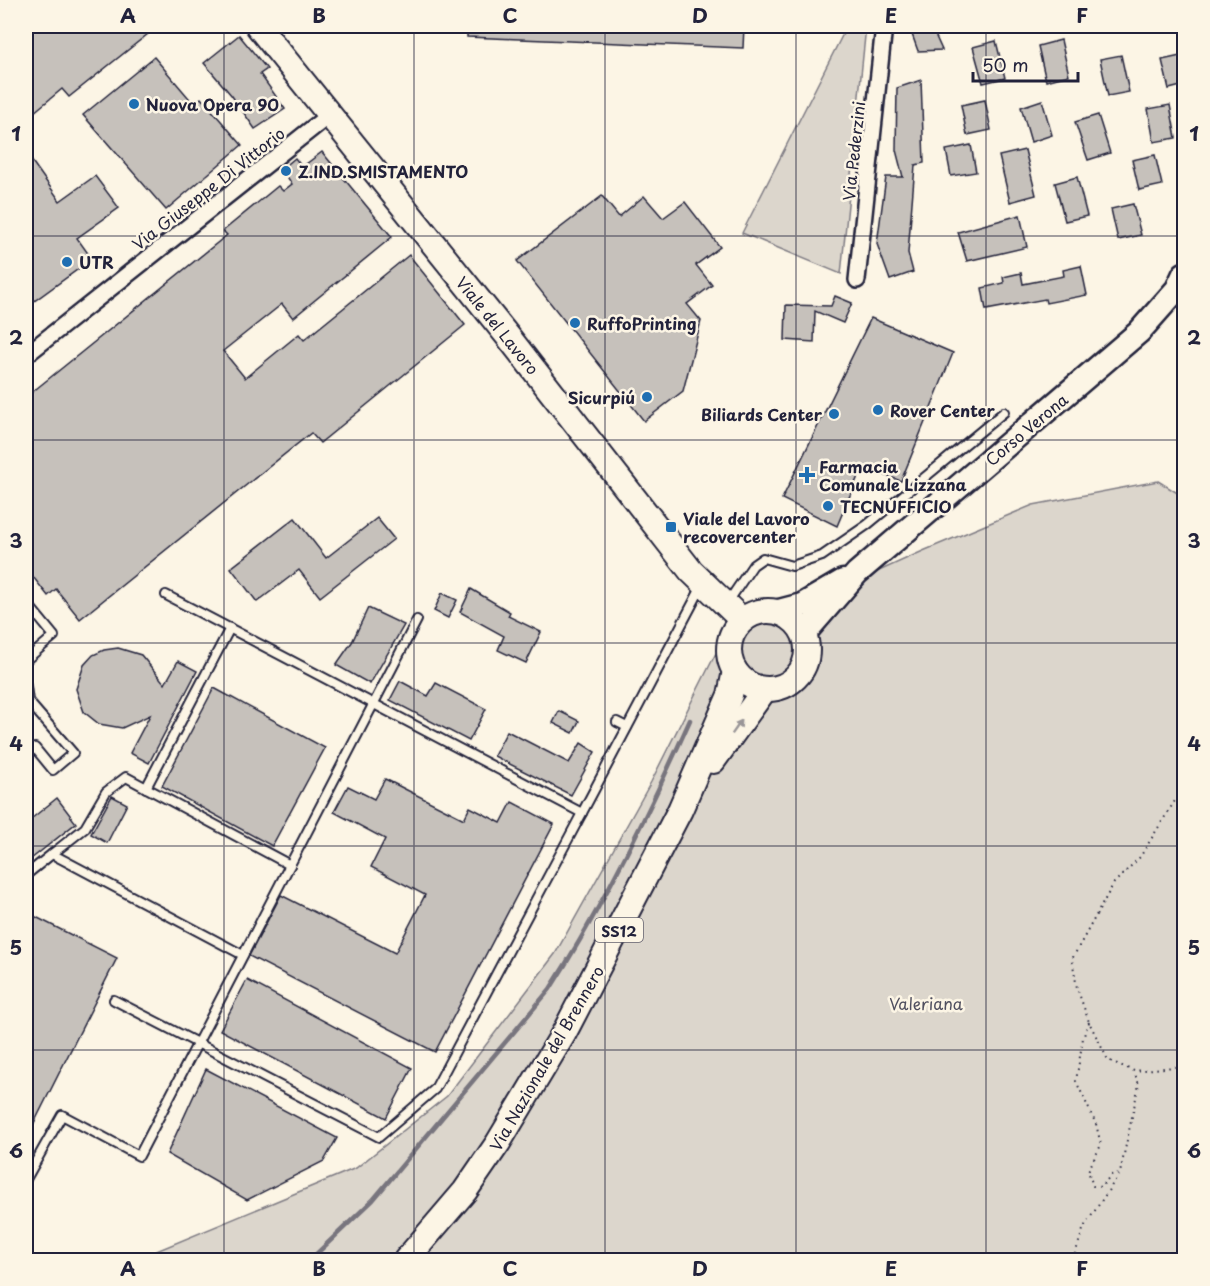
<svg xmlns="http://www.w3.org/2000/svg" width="1210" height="1286" font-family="'Playpen Sans',sans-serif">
<rect width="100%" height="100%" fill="#fcf5e5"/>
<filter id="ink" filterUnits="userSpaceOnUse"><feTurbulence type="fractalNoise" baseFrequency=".0167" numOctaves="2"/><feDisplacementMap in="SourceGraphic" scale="12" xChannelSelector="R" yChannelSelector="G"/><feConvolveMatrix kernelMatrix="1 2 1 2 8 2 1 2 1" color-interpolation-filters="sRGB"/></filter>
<g filter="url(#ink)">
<g fill="#dcd6cc" stroke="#7f7c84" stroke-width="1.5">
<polygon points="847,26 866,26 841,274 742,233"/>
<polygon points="1158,481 1184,497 1184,1260 135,1260 356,1168 447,1096 555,954 651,782 721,643 923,551 1033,505"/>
</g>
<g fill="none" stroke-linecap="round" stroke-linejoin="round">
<path stroke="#78757e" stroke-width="4.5" d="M 310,1260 L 373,1200 L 550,989 C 604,905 649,812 690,720"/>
</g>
<g fill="#c6c1bb" stroke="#22223b" stroke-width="1.5">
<polygon points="26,26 158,26 69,97 62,89 33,113 26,104"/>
<polygon points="467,26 744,26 743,48 467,37"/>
<polygon points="909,26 931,26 942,50 918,51"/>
<polygon points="239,35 267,69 260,74 285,109 255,129 232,96 204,63"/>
<polygon points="1061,40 1069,75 1046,81 1038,46"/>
<polygon points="996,41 1005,78 983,83 973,47"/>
<polygon points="1121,55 1129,92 1108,96 1100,59"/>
<polygon points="1185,55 1185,85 1169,89 1162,60"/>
<polygon points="154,57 194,104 201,98 242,145 166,210 83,115"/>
<polygon points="921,80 924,163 915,165 908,253 913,272 890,280 877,244 886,177 903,177 896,150 897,88"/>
<polygon points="985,100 991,130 967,135 961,105"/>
<polygon points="1042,100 1052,135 1031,142 1021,107"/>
<polygon points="1170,105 1176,138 1154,142 1148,109"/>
<polygon points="1098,115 1110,153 1088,160 1075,122"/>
<polygon points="971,145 976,172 951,176 946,150"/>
<polygon points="1025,150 1036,195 1010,202 999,156"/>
<polygon points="322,152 392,237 293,318 282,304 223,351 245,378 299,334 304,340 409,255 465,325 320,443 311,433 80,619 56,589 48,596 26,568 26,397 227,235 223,231 278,186 283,191 292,184 282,169 295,158 302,167"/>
<polygon points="26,153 60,201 95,176 119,208 77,238 92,259 26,307"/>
<polygon points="1155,155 1162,185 1139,190 1132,160"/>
<polygon points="1077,177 1087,216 1065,221 1055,183"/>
<polygon points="602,196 619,217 644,196 663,218 685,202 720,247 696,265 712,285 687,304 701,321 683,391 644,421 517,261"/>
<polygon points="1133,204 1141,235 1118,240 1111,209"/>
<polygon points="1020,215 1027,247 967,261 958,232"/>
<polygon points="1081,266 1087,295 1046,303 1045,299 986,310 982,288 1004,283 1003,277 1021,273 1023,284 1064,276 1063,270"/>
<polygon points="835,296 852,303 843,323 815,311 814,342 785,340 786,305 831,306"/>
<polygon points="871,318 953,353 901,481 862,467 837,526 782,499"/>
<polygon points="295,518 326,558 377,518 394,539 320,597 299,570 257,602 231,568"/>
<polygon points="471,589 510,612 508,616 541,632 526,663 498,650 504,636 460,612"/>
<polygon points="442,593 457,600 448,618 434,611"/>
<polygon points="368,608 404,625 370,684 336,665 352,642"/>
<polygon points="118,648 141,655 165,684 178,661 197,671 149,763 130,753 150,715 122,728 99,724 84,712 76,689 84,665 93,655 104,650"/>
<polygon points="400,681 428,696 436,683 486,709 469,741 390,700"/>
<polygon points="214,688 325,748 272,846 162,786"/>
<polygon points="559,711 579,721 573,733 553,723"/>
<polygon points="507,731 569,763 581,743 595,752 571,795 494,756"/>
<polygon points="385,779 464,819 470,807 501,823 512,802 554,824 435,1052 249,956 281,895 395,953 425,895 371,867 385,839 334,812 348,786 374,799"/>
<polygon points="112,796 127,804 107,843 91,834"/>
<polygon points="57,798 76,823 26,863 26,823"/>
<polygon points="26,912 117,958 26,1139"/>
<polygon points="247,980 412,1068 386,1118 220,1030"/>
<polygon points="206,1069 337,1138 324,1161 247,1200 167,1154"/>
</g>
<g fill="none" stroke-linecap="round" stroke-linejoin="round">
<defs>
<g id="service">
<polyline points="166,595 582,813 702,586"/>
<polyline points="26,602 54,636 26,660"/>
<polyline points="728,602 753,565 763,558 792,566 822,556 867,525 1004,412"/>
<polyline points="26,686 28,701 73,753 53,770 35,748 26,755"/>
<polyline points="617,722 627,727"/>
<polyline points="146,788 230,628"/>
<polyline points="52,854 85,828 106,792 126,777 290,865"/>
<polyline points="26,875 52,854 243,955"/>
<polyline points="114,1000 379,1137 435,1089 582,813"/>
<polyline points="26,1179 62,1115 139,1156 417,620"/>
</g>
<g id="minor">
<polyline points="857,280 884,26"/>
<polyline points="26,355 329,115"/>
</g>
<g id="secondary">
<polyline points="779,611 802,605 843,581"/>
<polyline points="804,634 857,573 1139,332 1177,289 1184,274"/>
</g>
<g id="primary">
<polyline points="258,26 510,339 691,571 742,620"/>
<circle cx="768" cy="650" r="39"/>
<polyline points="713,761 765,689"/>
<polyline points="406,1260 465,1191 498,1143 564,1033 680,810 730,695 735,671"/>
</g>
</defs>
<use href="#service" stroke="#22223b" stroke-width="12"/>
<use href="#minor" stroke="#22223b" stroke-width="20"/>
<use href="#secondary" stroke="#22223b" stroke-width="27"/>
<use href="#primary" stroke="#22223b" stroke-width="28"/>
<g stroke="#22223b" stroke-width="2" stroke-dasharray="1.5 4.5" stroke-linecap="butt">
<polyline points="1184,794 1176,799 1140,857 1114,883 1072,959 1077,988 1089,1022 1108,1060 1134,1071 1184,1066"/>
<polyline points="1089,1022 1083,1038 1076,1081 1096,1124 1101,1145 1088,1171 1093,1186 1101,1187 1111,1175 1120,1173"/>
<polyline points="1073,1260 1084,1227 1120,1173 1139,1084 1134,1072"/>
</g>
<use href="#service" stroke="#fcf5e5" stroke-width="8"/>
<use href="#minor" stroke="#fcf5e5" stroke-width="15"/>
<use href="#secondary" stroke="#fcf5e5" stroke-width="22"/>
<use href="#primary" stroke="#fcf5e5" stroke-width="24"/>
</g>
<defs><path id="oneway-solid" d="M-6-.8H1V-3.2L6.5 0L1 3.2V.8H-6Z" transform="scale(1.5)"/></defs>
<use fill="#9a9698" href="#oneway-solid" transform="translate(737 727) rotate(-55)"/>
</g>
<path fill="none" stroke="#22223b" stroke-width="1.5" stroke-opacity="0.55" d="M 224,26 L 224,1260M 414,26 L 414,1260M 605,26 L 605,1260M 796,26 L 796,1260M 986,26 L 986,1260M 26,236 L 1184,236M 26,440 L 1184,440M 26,643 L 1184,643M 26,846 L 1184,846M 26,1050 L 1184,1050"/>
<g fill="#1f6fb2" stroke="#fcf5e5" stroke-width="2">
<circle cx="134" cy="104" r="6"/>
<circle cx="286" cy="171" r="6"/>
<circle cx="67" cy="262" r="6"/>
<circle cx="575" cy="323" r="6"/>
<circle cx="647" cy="397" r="6"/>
<circle cx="878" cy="410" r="6"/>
<circle cx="834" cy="414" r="6"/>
<path d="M804 466h6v6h6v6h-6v6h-6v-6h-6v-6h6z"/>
<circle cx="828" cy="506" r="6"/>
<rect x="665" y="521" width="12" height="12" rx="3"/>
</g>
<g text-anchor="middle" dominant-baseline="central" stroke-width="5" stroke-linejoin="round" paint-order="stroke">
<rect fill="#fcf5e5" stroke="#63616e" stroke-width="1.5" x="595" y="918" width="48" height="24" rx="4.5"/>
<g font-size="15" font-weight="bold" fill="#22223b">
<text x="619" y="930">SS12</text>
</g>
<g font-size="16" font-weight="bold" fill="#22223b" stroke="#fcf5e5" text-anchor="start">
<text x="146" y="104">Nuova Opera 90</text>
<text x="298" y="171">Z.IND.SMISTAMENTO</text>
<text x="79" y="262">UTR</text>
<text x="587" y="323">RuffoPrinting</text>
<text x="635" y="397" text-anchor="end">Sicurpiú</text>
<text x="890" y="410">Rover Center</text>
<text x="822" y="414" text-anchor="end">Biliards Center</text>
<text x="819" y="466">Farmacia<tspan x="819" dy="18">Comunale Lizzana</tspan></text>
<text x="840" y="506">TECNUFFICIO</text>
<text x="683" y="518">Viale del Lavoro<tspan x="683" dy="18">recovercenter</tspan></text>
</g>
<g font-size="16" fill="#22223b" stroke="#fcf5e5">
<text transform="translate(853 151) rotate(-84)">Via Pederzini</text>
<text transform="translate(208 188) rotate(-38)">Via Giuseppe Di Vittorio</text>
<text transform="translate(498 325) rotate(51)">Viale del Lavoro</text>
<text transform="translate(1026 429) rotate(-40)">Corso Verona</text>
<text transform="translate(546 1058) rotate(-60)">Via Nazionale del Brennero</text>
</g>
<g font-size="16" fill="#504f5f" stroke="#fcf5e5">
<text x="926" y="1003">Valeriana</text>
</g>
</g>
<rect width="1210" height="1286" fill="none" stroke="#fcf5e5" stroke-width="66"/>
<path d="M973 72v9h105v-9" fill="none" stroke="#22223b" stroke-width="3"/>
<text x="982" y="72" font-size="18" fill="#22223b" stroke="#fcf5e5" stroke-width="4.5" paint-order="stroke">50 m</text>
<rect x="33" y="33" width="1144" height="1220" fill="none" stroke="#22223b" stroke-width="2"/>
<g font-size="20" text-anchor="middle" font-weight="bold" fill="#22223b">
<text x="128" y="23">A</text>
<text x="319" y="23">B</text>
<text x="510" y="23">C</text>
<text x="700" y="23">D</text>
<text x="891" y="23">E</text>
<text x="1082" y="23">F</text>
<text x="16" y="141">1</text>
<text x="1194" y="141">1</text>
<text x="16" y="345">2</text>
<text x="1194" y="345">2</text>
<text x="16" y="548">3</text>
<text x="1194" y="548">3</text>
<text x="16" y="751">4</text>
<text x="1194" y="751">4</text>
<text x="16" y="955">5</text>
<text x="1194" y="955">5</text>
<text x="16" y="1158">6</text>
<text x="1194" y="1158">6</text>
<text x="128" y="1276">A</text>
<text x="319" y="1276">B</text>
<text x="510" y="1276">C</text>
<text x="700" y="1276">D</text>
<text x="891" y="1276">E</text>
<text x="1082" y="1276">F</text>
</g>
</svg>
